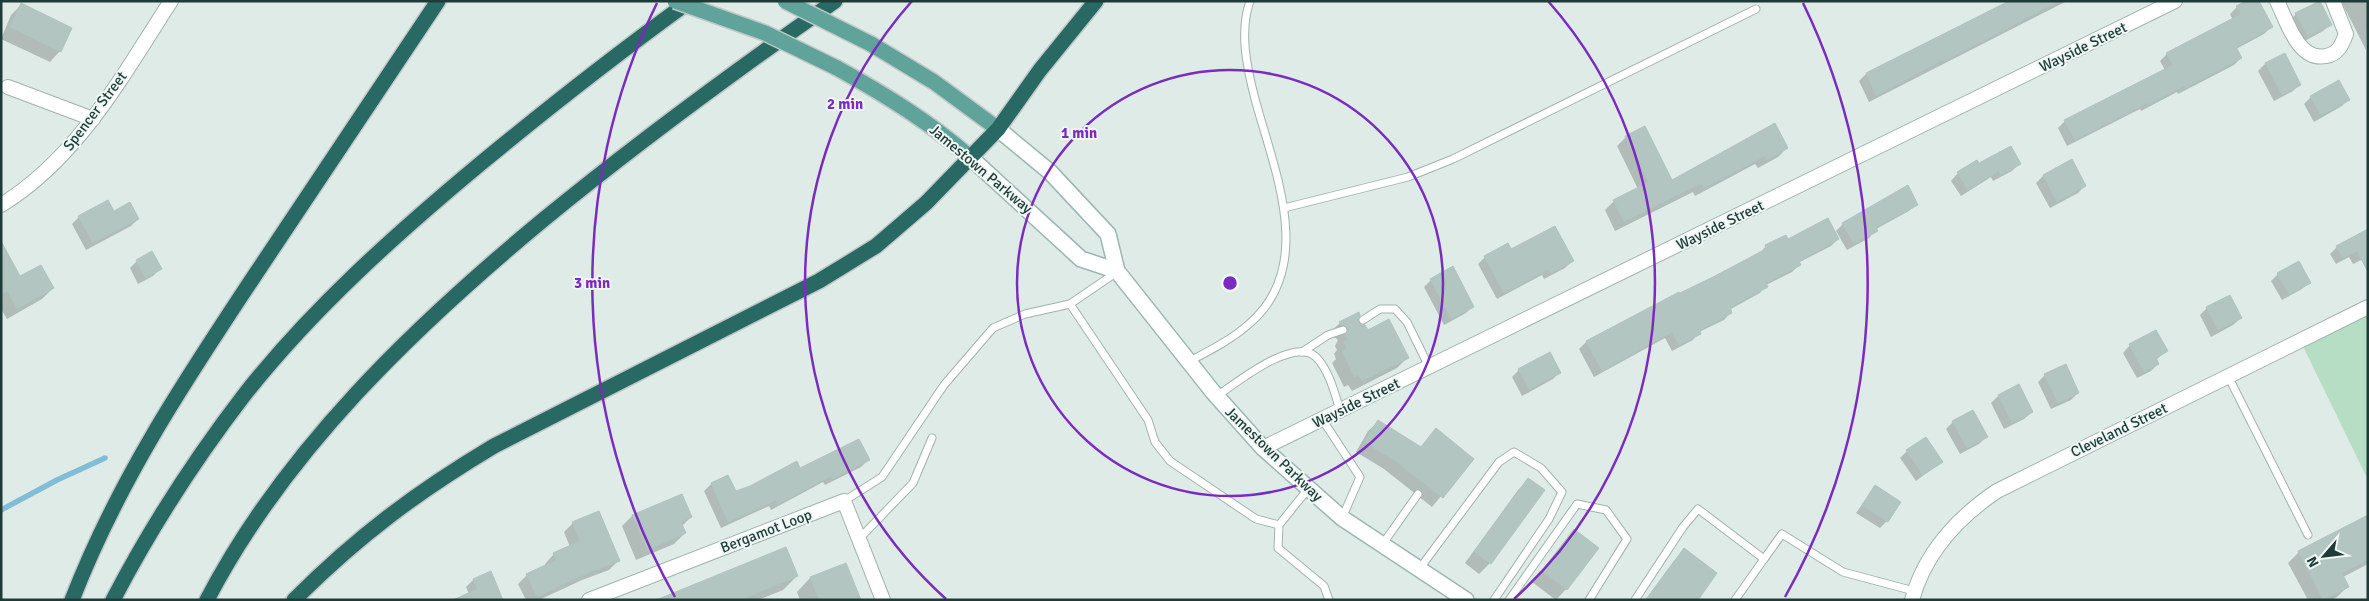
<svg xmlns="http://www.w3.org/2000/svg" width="2369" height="601" font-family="Signika,sans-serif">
<rect width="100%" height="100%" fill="#deebe6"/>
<polygon fill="#b5dec5" points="2368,308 2368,480 2300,340"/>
<g fill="#0003">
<polygon points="2010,1 2067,1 1869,102 1859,81 1866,74"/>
<polygon points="2341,1 2368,1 2366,50"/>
<polygon points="21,5 60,51 50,62 1,39 11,15"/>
<polygon points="2237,7 2271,27 2264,34 2236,49 2241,58 2234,65 2178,94 2177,92 2141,111 2140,109 2067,146 2058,128 2065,121 2165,70 2160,61 2167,54 2233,20 2230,14"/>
<polygon points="2296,14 2330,24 2323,31 2301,43 2289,21"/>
<polygon points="2284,54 2300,84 2293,91 2274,101 2258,71 2265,64"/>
<polygon points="2311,97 2349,99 2342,106 2314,122 2304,104"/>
<polygon points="1626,137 1672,182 1787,148 1778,157 1758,168 1755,164 1695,196 1693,192 1615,231 1605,210 1614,201 1638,189 1617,146"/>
<polygon points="2019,164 2012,171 1993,181 1991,177 1961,196 1951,181 1958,173 1978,165"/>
<polygon points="2043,176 2085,186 2078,193 2050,208 2036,183"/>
<polygon points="1916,204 1909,211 1876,229 1869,238 1847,250 1836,231 1843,224"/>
<polygon points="114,213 138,219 131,226 86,250 72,224 79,217"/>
<polygon points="2365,232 2367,257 2353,264 2349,257 2336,264 2330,254 2337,247"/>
<polygon points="1838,239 1831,246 1798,263 1799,265 1792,272 1766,285 1760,293 1729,310 1731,312 1724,320 1699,332 1693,340 1672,351 1665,338 1594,377 1579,349 1586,342 1759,254 1766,246 1787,241"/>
<polygon points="1511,251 1572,261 1565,268 1544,279 1542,275 1497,299 1478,264 1485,257"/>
<polygon points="1,260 20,278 53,288 42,299 7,319 1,309"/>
<polygon points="137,261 160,269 153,276 138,284 130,268"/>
<polygon points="2278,274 2309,282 2302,289 2282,300 2271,281"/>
<polygon points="1431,280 1473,306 1466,313 1444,325 1424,287"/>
<polygon points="2207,308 2241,318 2233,325 2211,337 2200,315"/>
<polygon points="1340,323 1357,323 1407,358 1397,368 1352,391 1348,385 1344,387 1332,363 1336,359 1334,354 1337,350 1335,346 1338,340 1329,333"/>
<polygon points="2130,345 2166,351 2156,360 2158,364 2151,371 2137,378 2123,353"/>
<polygon points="1519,370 1560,372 1553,379 1522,396 1512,377"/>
<polygon points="2045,375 2078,393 2071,400 2051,409 2038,382"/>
<polygon points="2019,386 2032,412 2024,419 2004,429 1991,403 1998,396"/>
<polygon points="1378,422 1420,448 1436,430 1472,459 1432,507 1384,469 1356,452 1368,431"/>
<polygon points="1953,422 1986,437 1979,444 1960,454 1946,429"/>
<polygon points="1907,451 1941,462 1916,481 1900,458"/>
<polygon points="868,460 861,467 825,485 823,482 771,510 769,506 721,528 704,491 711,484 728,477 735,493 800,470"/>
<polygon points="1529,479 1543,490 1490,563 1479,574 1465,563 1518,490"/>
<polygon points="1875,486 1887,521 1880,528 1856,513"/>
<polygon points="632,516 691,517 682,526 685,533 674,544 636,560 622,526"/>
<polygon points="2368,517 2368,564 2343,577 2348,586 2337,597 2332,600 2308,600 2288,563 2299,552"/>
<polygon points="573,523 618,561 609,570 582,580 539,600 526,600 518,584 527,575 546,566 545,564 554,554 570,547 564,532"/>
<polygon points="1574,531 1566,589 1556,600 1532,582"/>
<polygon points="1684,550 1696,600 1645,600 1674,561"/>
<polygon points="845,564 860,600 800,600 797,592 810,578"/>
<polygon points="797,576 783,590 758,600 658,600"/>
<polygon points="473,580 502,600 469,594 466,587"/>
</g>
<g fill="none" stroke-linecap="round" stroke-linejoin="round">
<polyline stroke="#81bdd4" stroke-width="5.5" points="1,510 57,480 105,458"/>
</g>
<g fill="#b3c5c0" stroke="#b0c4bf">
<polygon points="2009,1 2059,1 1943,62 1942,60 1876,96 1866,73"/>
<polygon points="2246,1 2259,1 2273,27 2236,47 2242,58 2185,88 2184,86 2148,105 2147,103 2075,140 2064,120 2173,65 2166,53 2241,14 2236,6"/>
<polygon points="2320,1 2332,25 2308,37 2295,13"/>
<polygon points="21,3 72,28 61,52 10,27"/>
<polygon points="2285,53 2301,85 2282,95 2265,63"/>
<polygon points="2339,80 2350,100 2321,115 2310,96"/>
<polygon points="1775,123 1788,148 1767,160 1765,156 1704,188 1702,183 1624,222 1613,200 1649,182 1625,136 1645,126 1672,180"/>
<polygon points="2011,146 2021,164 2000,175 1999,171 1968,190 1957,172 1977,160 1979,163"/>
<polygon points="2072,159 2086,186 2057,202 2043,175"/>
<polygon points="1908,185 1918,205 1876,227 1878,231 1854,244 1842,223"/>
<polygon points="108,200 114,211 130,202 139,219 93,243 78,216"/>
<polygon points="1828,218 1839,239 1799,261 1801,265 1766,283 1768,287 1730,307 1732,313 1700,330 1701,334 1679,345 1672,332 1602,371 1586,341 1679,292 1680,293 1713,277 1766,249 1765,245 1786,235 1788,239"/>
<polygon points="1555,226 1574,261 1551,273 1549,269 1504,293 1484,256 1508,243 1511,249"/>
<polygon points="2368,229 2368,272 2357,251 2343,258 2336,246"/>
<polygon points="1,241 20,276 41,265 54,288 17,309 7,291 1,294"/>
<polygon points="152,251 162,269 145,278 136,260"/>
<polygon points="2299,261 2311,283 2289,294 2277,273"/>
<polygon points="1453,266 1474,307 1451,319 1430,279"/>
<polygon points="2230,295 2242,318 2218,330 2206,307"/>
<polygon points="1359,312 1360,315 1358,322 1365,325 1368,330 1389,319 1409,358 1362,381 1359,375 1354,377 1342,351 1347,349 1344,342 1348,340 1345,335 1348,329 1345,325 1341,325 1339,322"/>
<polygon points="2156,330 2168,351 2156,358 2159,364 2144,372 2129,344"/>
<polygon points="1550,352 1561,373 1529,389 1518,369"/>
<polygon points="2066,364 2079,393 2058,403 2044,374"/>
<polygon points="2019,384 2033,412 2012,423 1998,395"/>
<polygon points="1973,410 1988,437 1967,448 1952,421"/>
<polygon points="1378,420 1421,447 1436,428 1474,459 1443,498 1394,460 1364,442"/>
<polygon points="1926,437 1943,462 1923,475 1906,450"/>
<polygon points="859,439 870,460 832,479 831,476 778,504 776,500 728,522 711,483 728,475 736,491 750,486 797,461 800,468"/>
<polygon points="1528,478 1545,490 1491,564 1474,552"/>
<polygon points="1875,485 1901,502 1888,522 1862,505"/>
<polygon points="682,494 692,517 681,522 686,533 647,550 632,515"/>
<polygon points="599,511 620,561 592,571 537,597 526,574 556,560 553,553 580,541 572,522"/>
<polygon points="2368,515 2368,560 2342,573 2349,587 2323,600 2298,551"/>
<polygon points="1574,529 1599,548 1567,590 1542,571"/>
<polygon points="786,547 798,576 740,600 656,600"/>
<polygon points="1684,548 1717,573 1698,600 1646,600"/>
<polygon points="846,563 861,600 819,600 810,577"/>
<polygon points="491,571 503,600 453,600 477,589 473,579"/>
</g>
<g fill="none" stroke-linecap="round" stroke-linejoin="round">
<defs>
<g id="service">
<polyline points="1284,208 1408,177 1453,159 1756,9"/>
<polyline points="1070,304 1148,420 1155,442 1170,461 1256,519 1279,525"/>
<polyline points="1363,320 1380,309 1395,309 1407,322 1429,367"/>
<polyline points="1302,352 1328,335 1343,330"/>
<path d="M 1188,362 C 1209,351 1231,340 1249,324 C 1317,266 1274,170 1255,99 C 1247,68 1239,32 1250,1"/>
<polyline points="2228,376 2308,535"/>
<path d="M 1217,396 C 1236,383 1294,336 1316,357 C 1329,370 1335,394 1340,410"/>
<polyline points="1322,419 1360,477 1342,518"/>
<polyline points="1308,489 1279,525 1278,548 1324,586 1329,600"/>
<polyline points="844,501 882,477 944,385 993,328 1025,314 1070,304 1117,272"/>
<polyline points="859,539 913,483 932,438"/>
<polyline points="1382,545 1418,494"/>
<polyline points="1764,559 1782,534 1843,572 1914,591"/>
<polyline points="1420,568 1499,462 1514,452 1541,468 1562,492 1549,519 1494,600"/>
<polyline points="1509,600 1577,504 1606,510 1627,539 1589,600"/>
<polyline points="1635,600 1683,527 1698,509 1764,559 1735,600"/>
</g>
<g id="minor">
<path d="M 2277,1 C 2287,21 2298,62 2326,56 C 2338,54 2342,45 2346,34 L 2333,1"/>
<polyline points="8,87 93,119"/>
<path d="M 1,205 C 78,158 123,75 171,1"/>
<polyline points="1263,448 2175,1"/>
<polyline points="589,600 844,501 883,600"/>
<path d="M 1912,600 C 1925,552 1957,518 1997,491 L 2368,307"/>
</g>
<g id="secondary">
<polyline points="998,129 1050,172 1108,234 1117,271 1213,392 1263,448 1342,518 1466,600"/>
<polyline points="971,158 1081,259 1117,271"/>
</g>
<g id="primary">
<polyline points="871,44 934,82 998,129"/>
<path d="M 837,68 C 884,94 930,122 971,158"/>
</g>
<g id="motorway">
<path d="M 72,600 C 119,479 186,379 257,272 C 317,182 378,91 438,1"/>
<path d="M 113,600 C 151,527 195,459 245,394 C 313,308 396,234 480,164 C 548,108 618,53 690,1"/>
<path d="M 207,600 C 285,450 415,326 543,220 C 637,143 735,71 835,1"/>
<path d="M 294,600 C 358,536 417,492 494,446 L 819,281 L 876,246 L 926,203 L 998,129 L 1040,70 L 1096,1"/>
</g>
</defs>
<use href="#service" stroke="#a1b3ae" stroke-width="9"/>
<use href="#minor" stroke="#a1b3ae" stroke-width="16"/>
<use href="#secondary" stroke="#9cb7b1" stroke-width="18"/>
<use href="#primary" stroke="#c0c8c7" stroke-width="18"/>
<use href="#motorway" stroke="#c0c8c7" stroke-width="18"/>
<use href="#service" stroke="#fff" stroke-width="7"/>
<use href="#minor" stroke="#fff" stroke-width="14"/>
<use href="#secondary" stroke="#fff" stroke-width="15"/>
<use href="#primary" stroke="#5fa39b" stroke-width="15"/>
<use href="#motorway" stroke="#286964" stroke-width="15"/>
<defs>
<g id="primary-bridge">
<polyline points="675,1 765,33 837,68"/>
<polyline points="785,1 871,44"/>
</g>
</defs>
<use href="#primary-bridge" stroke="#c0c8c7" stroke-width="18" stroke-linecap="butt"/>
<use href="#primary-bridge" stroke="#5fa39b" stroke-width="15"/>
</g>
<g fill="none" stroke="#7b2cbf" stroke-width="2.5">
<circle cx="1230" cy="283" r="213"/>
<path d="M946 599A425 425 0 0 1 912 1M1548 1A425 425 0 0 1 1514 599"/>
<path d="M675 597A638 638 0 0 1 657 3M1803 3A638 638 0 0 1 1785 597"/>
</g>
<g text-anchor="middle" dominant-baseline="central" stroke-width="4" stroke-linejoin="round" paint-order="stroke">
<g font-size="15" fill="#1e3b37" stroke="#eef7f4">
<text transform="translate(2083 47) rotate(-26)">Wayside Street</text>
<text transform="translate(95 111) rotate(-53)">Spencer Street</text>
<text transform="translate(981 169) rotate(40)">Jamestown Parkway</text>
<text transform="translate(1720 225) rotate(-26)">Wayside Street</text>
<text transform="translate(1356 403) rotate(-26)">Wayside Street</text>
<text transform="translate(2119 430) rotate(-26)">Cleveland Street</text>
<text transform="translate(1274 454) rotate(44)">Jamestown Parkway</text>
<text transform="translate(766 531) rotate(-21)">Bergamot Loop</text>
</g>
</g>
<circle cx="1230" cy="283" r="8" fill="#7b2cbf" stroke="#eef7f4" stroke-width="2.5"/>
<g font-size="15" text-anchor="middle" font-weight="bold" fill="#7b2cbf" stroke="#eef7f4" stroke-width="4" stroke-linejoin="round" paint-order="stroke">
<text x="845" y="109">2 min</text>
<text x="1079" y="138">1 min</text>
<text x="592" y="288">3 min</text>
</g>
<rect width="2369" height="601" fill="none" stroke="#1e3b37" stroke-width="5"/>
<g transform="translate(2324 556) rotate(242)" stroke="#eef7f4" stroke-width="4" paint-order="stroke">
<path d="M0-4L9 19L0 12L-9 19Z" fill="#1e3b37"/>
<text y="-8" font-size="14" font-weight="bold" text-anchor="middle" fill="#1e3b37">N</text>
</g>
</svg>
